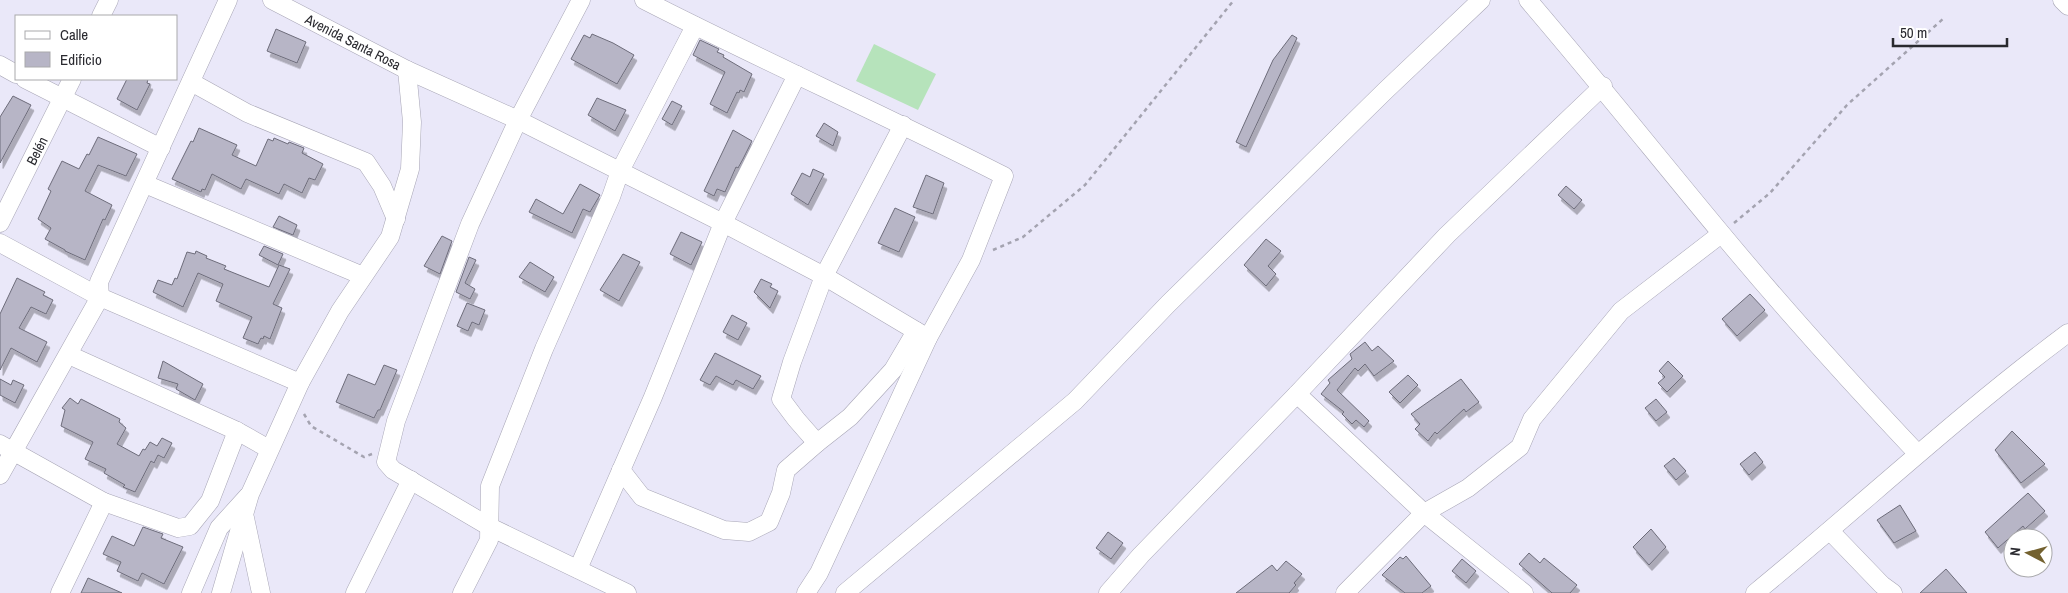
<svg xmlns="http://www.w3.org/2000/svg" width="2068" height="593" font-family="'Archivo Narrow',sans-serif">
<defs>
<filter id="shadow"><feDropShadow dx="3" dy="5.5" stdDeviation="0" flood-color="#0004"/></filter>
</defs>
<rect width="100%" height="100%" fill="#eae8f9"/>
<polygon fill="#b6e3bb" points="874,44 936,74 918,110 856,81"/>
<g fill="#b7b5c6" stroke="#6d6c7a" filter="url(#shadow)">
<polygon points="276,29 306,42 297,63 267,51"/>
<polygon points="592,34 613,43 634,55 617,84 571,59 584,35 590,38"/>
<polygon points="1292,35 1297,38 1246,147 1236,142 1273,60"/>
<polygon points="700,40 719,49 717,52 724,55 723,57 752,74 744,92 740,90 739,93 737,92 727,113 710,104 725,72 693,55"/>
<polygon points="127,79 148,79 147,83 150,84 137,110 117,99"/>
<polygon points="13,96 31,105 0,163 0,117"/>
<polygon points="597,98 626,110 615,131 588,115"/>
<polygon points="672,101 682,106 672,125 662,119"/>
<polygon points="824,123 838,132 833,146 816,136"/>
<polygon points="199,128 237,145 232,155 256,166 268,139 273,141 274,138 288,144 289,142 304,148 302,153 323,164 315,180 309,178 302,193 284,184 279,194 246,179 241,189 212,174 205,190 202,189 201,192 172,179 191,141 193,142"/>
<polygon points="733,130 752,141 743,159 738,168 736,167 725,192 717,189 714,196 704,191"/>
<polygon points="98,137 137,154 126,176 98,165 85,191 112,205 105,220 103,219 85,260 65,251 65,250 45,239 51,228 38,219 51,191 48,189 62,161 79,169 87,154 89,155"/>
<polygon points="813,169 824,174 808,205 791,194 802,173 810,177"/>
<polygon points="926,175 944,183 933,214 913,207"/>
<polygon points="580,184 600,195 590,212 583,209 572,233 529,212 536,199 563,214"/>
<polygon points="1566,186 1582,200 1574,209 1558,195"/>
<polygon points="895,208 915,217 899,252 878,243"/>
<polygon points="279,216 297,225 293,235 273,227"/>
<polygon points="681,232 702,242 691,265 670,254"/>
<polygon points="442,236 452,241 440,274 424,266"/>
<polygon points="1266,239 1281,251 1268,266 1276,274 1266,286 1244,265"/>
<polygon points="264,246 283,254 278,265 259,255"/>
<polygon points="196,251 207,256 206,258 226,266 224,269 269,287 279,265 290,269 273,304 282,308 270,339 264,336 263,339 261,338 258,344 243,338 252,317 216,301 223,284 198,273 183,307 153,292 158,280 172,285 175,278 177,279 187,252 195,254"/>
<polygon points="623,254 640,262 619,301 600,290"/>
<polygon points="469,257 476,260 465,283 475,289 470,299 456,292"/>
<polygon points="530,262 554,277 545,292 519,277"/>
<polygon points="17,278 45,292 43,295 53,300 46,314 31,307 19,328 47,342 37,362 11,348 0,370 0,314"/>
<polygon points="761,279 772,284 770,287 778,291 770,308 754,292"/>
<polygon points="1750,294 1765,310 1737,336 1722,319"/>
<polygon points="467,303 485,310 479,325 472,322 468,331 457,326"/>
<polygon points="732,315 747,323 738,340 723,332"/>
<polygon points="1365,342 1372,351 1378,346 1394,361 1374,376 1365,364 1358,371 1355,368 1337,390 1369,421 1364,427 1356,420 1352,424 1342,414 1344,412 1321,394 1330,383 1328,380 1352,359 1350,354"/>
<polygon points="715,353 761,376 753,389 736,380 733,385 716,376 710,385 700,380"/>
<polygon points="163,361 203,384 195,400 176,389 178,384 158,378"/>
<polygon points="1668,361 1683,376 1667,392 1658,383 1665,377 1659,371"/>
<polygon points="384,365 397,370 380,410 378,410 374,418 336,402 348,374 375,385"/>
<polygon points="1408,375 1418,385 1400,403 1389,392"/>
<polygon points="0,379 11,385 13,380 24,385 15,403 0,395"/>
<polygon points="1461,379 1479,402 1466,412 1464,409 1437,434 1435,432 1428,441 1415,429 1420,424 1411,414"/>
<polygon points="70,398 78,404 81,399 120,419 119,422 126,428 117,444 139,456 143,449 145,450 150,442 157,446 162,438 172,443 164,458 158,455 154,463 151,461 135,492 123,487 125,485 104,473 106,469 85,459 93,442 61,426 65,410 62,408"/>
<polygon points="1656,399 1667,412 1656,421 1645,408"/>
<polygon points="2012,431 2045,464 2021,483 1995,450"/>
<polygon points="1755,452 1763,462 1749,475 1740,464"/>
<polygon points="1674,458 1686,471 1676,480 1664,466"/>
<polygon points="2028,493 2045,511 2025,529 2023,526 1998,548 1985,532"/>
<polygon points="1900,505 1916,531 1894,543 1877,520"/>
<polygon points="143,527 163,534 161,538 183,547 164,584 142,573 138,581 117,571 121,562 103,554 112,536 134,546"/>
<polygon points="1651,529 1666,547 1649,565 1633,547"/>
<polygon points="1108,532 1123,543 1111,559 1096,548"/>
<polygon points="1529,553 1540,563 1544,558 1577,585 1570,593 1552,593 1519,564"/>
<polygon points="1406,556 1431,586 1422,593 1405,593 1382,575 1400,557 1403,559"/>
<polygon points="1462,559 1476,571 1466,583 1452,571"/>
<polygon points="1286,561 1302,574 1294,583 1296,585 1289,593 1236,593 1272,565 1277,571"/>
<polygon points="1946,569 1967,593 1920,593"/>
<polygon points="88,578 122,593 81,593"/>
</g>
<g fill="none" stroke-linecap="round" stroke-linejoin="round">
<defs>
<g id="minor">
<polyline points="272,0 407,70 518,120 723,223 824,276 928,338"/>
<polyline points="581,0 518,120 470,224 396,421 386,462 393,470 490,527 627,593"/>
<path d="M 644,0 C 763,61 885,115 1004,176 L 971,260 L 928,338 L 819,573 L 806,593"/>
<path d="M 1528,0 C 1594,77 1657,156 1721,233 C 1784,309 1850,382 1917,453"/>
<polyline points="2062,0 2068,6"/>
<polyline points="101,16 109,0"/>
<polyline points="0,65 16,74"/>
<polyline points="25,79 161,148"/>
<polyline points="191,82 247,113 366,162 382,186 396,219"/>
<polyline points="903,125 824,276 792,362 781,399 796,419 817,443 850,417 893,370 916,331"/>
<polyline points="145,184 363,276"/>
<polyline points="0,223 72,79"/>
<polyline points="0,243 100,297 300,383"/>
<polyline points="69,355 237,431 269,449"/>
<polyline points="1297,394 1424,513 1524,593"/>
<polyline points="0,444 104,502 178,528 190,526 210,501 237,431"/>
<polyline points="621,470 642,497 724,530 749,532 769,522 781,493 786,470 817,443"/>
<polyline points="0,475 100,297 99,282 228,0"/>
<polyline points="245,518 261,593"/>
<polyline points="1830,531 1882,585 1893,593"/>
<polyline points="578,569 653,397 723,223 797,75"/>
<polyline points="60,593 104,502"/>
<polyline points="191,593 219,528 248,496"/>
<polyline points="221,593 250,494 300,383 340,311 390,237 410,169 412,122 407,70"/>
<polyline points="355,593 411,480"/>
<polyline points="462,593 489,540 490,486 544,349 611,197 620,171 695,26"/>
<polyline points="845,593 1075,401 1168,304 1385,91 1481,0"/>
<polyline points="1108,593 1141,555 1297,394 1447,235 1603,86"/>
<polyline points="1345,593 1424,513 1468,488 1520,447 1532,419 1621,311 1721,234"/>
<path d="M 1755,593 C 1860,507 1959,414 2068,333"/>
</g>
</defs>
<use href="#minor" stroke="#a8a6b6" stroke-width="19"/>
<g stroke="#a4a3b0" stroke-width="2.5" stroke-dasharray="4 4" stroke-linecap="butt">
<polyline points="1734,223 1770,193 1847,105 1944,18"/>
<polyline points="993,250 1023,237 1085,185 1234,0"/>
<polyline points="304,414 311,426 364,457 372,454"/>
</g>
<use href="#minor" stroke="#fff" stroke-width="18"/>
</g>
<g text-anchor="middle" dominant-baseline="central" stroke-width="4" stroke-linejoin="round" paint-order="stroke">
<g font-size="14" fill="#29292f" stroke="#fff">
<text transform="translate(353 42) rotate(27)">Avenida Santa Rosa</text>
<text transform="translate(37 151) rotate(-63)">Belén</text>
</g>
</g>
<rect x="15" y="15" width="162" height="65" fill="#ffffff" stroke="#a9a9ac"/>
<rect x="25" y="31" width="25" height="8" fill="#ffffff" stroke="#a9a9ac"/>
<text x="60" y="40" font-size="15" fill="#29292f">Calle</text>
<rect x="25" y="52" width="25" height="15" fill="#b7b5c6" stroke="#a9a9ac"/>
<text x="60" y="65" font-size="15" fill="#29292f">Edificio</text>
<g transform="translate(2028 553) rotate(276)"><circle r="24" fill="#ffffff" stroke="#a9a9ac"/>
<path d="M0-4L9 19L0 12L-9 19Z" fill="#73612f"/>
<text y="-8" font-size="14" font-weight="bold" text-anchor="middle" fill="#29292f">N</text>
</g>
<path d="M1893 38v8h114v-8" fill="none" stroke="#29292f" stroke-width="2.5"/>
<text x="1900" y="38" font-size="15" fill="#29292f" stroke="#ffffff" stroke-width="4" paint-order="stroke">50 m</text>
</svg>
